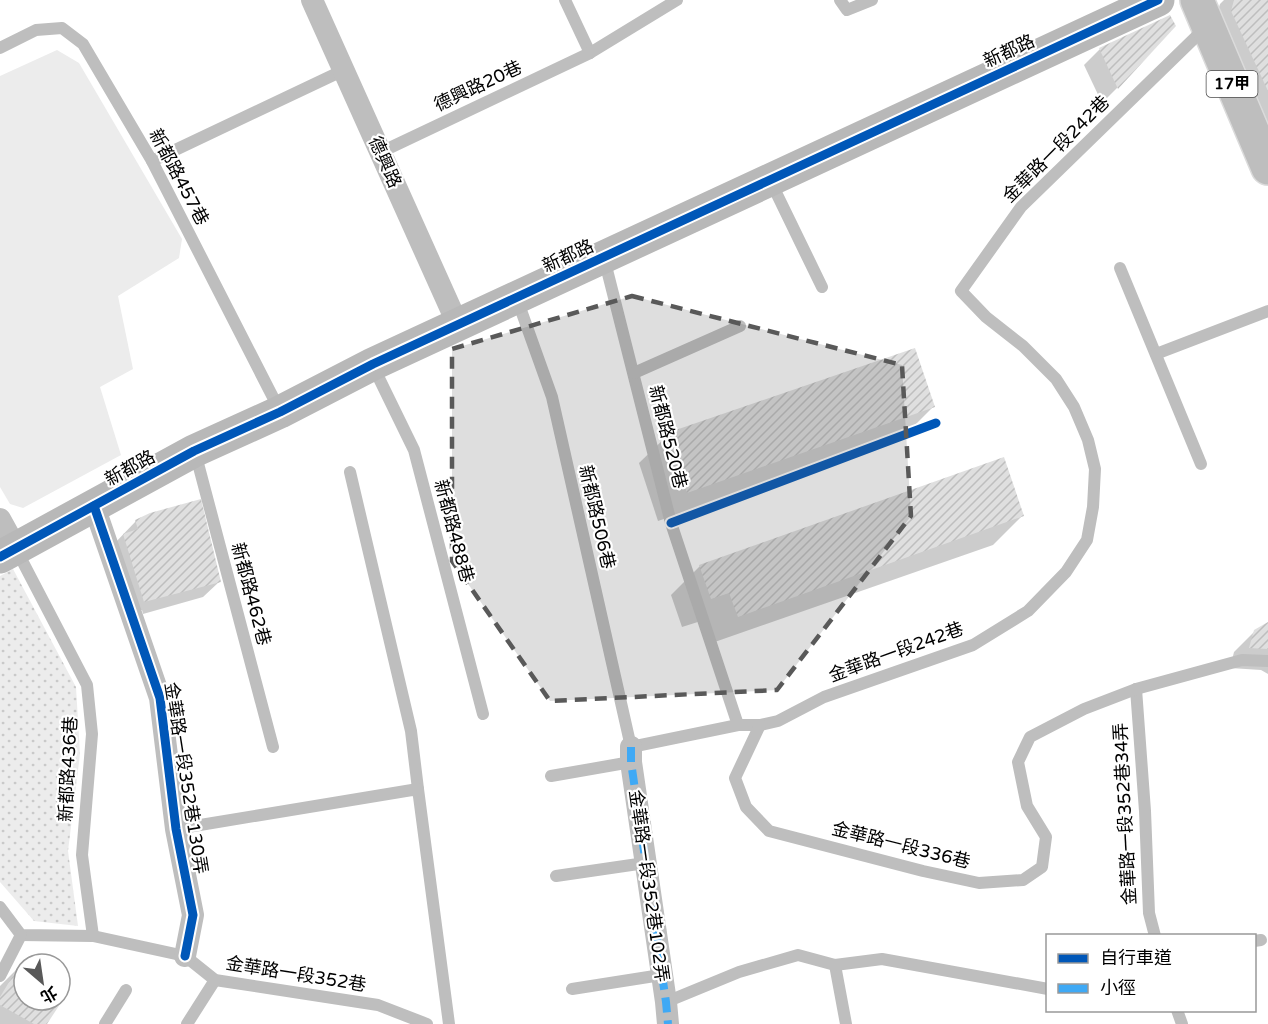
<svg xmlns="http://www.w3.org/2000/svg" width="1268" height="1024" font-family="'Varela Round','Noto Sans TC',sans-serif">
<defs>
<pattern id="park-dots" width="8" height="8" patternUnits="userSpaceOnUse" patternTransform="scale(1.5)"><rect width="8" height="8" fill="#ececec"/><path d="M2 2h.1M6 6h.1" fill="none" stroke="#c9c9c9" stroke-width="1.8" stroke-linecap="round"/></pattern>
<pattern id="building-hatch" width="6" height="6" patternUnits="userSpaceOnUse" patternTransform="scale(1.5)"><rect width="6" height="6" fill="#dfdfdf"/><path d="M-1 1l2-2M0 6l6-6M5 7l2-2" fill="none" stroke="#bebebe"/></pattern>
</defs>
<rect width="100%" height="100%" fill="#fff"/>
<polygon fill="#ececec" points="57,50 79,63 182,239 179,258 118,296 133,369 100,387 121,455 23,508 10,504 0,487 0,76"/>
<polygon fill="url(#park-dots)" points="13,569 76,687 80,754 68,851 78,926 34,921 0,882 0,576"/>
<g fill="#0003">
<polygon points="1224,0 1268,0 1268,160 1211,32 1220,4"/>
<polygon points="1174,26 1117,88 1102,103 1084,65 1100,49"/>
<polygon points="933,407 904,436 658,521 639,463 668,435"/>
<polygon points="1022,516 993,545 709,644 701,621 682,627 671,595 700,566"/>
<polygon points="136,521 219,582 203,597 143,614 142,610 134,612 113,545"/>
<polygon points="1268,624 1268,674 1261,670 1230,668 1234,652 1255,631"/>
<polygon points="20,966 24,969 24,1000 60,1000 60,992 64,995 46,1024 0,1024 0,986"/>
</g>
<g fill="url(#building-hatch)">
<polygon points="1234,0 1268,0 1268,91 1231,11"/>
<polygon points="1170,15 1176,26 1118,89 1099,48"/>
<polygon points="915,348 935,407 687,493 667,433"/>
<polygon points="1004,457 1024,516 738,617 729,593 711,599 699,565"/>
<polygon points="201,499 221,582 144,602 123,534 138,529 135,520 150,513"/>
<polygon points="1268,622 1268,649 1249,648 1254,630"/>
<polygon points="20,964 24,967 24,1000 60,1000 60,990 66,995 47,1024 34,1024 0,1005 0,997"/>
</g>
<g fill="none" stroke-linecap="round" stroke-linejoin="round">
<defs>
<polyline id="primary" points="1197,0 1268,168"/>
</defs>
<use href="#primary" stroke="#dbdbdb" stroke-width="36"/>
<g stroke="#bebebe" stroke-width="12">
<polyline points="565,0 590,53"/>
<polyline points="840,0 847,10 872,0"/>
<polyline points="0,48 36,30 62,28 83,44 152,161 280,411"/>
<polyline points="381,152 590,53 677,0"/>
<polyline points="152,161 344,70"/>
<polyline points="770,180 822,287"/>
<polyline points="604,258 671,523 738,725"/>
<polyline points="1120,268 1201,464"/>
<polyline points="517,299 552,397 631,747 738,725 760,725 778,721 824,697 973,645 1028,611 1066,572 1087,540 1093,507 1095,469 1088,440 1074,407 1056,379 1023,346 986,317 961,291 1021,207 1206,27"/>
<polyline points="1156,354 1268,311"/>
<polyline points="373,366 414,450 483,714"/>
<polyline points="634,373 740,326"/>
<polyline points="195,452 273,747"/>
<polyline points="350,472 411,731 418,789"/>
<polyline points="16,549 87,685 92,734 82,855 93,936"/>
<polyline points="1136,689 1145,811 1149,913 1155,936"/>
<polyline points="760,725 735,778 746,807 769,831 923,871 979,883 1023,880 1042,867 1046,837 1027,806 1018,762 1030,737 1084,709 1136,689 1242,660 1268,661"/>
<polyline points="551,776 631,762"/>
<polyline points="176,829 418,789 449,1024"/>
<polyline points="556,876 645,863"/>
<polyline points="0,907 21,935 93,936 185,956 215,980 378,1005 427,1024"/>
<polyline points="1254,941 1261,940"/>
<polyline points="835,965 846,1024"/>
<polyline points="0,976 21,935"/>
<polyline points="572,989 661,975"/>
<polyline points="666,1002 739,972 798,955 835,965 882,959 1048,989"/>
<polyline points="1177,1010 1182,1024"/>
<polyline points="105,1024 126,990"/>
<polyline points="187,1024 215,980"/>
</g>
<g stroke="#bebebe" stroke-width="22">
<polyline points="312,0 458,325"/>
<polyline points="94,506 160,698 176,829 193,915 185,956"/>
<polyline points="0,519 16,548"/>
<polyline points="631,747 631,762 666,1002 668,1024"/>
</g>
<polyline stroke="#b8b8b8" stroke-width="33" points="0,557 194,451 280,412 373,364 1158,0"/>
<use href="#primary" stroke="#bebebe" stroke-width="33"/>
<polyline stroke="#3fa9f5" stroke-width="8" stroke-dasharray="15 8" stroke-linecap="butt" points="631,747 631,762 666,1002 668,1024"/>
<defs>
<g id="cycleway">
<polyline points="94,506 160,698 176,829 193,915 185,956"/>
<polyline points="671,523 936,423"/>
<polyline points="0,557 194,451 280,412 373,364 1158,0"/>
</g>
</defs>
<use href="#cycleway" stroke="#fff" stroke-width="13"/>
<use href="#cycleway" stroke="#0057b8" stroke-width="9"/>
</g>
<path fill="#595959" fill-opacity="0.2" stroke="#595959" stroke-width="4.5" stroke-dasharray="12 8" stroke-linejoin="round" d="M 632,296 L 902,365 L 911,516 L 777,690 L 550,701 L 452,561 L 452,349 Z"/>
<g text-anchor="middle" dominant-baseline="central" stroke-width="4.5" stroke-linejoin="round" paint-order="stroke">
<rect fill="#fff" stroke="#4c4c4c" stroke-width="1.5" x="1206.5" y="71" width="51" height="26" rx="4.5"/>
<g font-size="16" font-weight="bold" fill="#000">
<text x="1232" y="84">17甲</text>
</g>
<g font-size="18" fill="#000" stroke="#fff">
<text transform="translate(1009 51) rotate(-25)">新都路</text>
<text transform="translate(478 86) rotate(-25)">德興路20巷</text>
<text transform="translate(1056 149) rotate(-45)">金華路一段242巷</text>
<text transform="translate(385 162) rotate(66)">德興路</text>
<text transform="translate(179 177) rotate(62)">新都路457巷</text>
<text transform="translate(568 256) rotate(-25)">新都路</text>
<text transform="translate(668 437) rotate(76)">新都路520巷</text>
<text transform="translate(130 468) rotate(-29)">新都路</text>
<text transform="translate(597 517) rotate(77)">新都路506巷</text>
<text transform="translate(454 531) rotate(75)">新都路488巷</text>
<text transform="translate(251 594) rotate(75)">新都路462巷</text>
<text transform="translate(896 652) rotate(-20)">金華路一段242巷</text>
<text transform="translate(68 769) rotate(-87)">新都路436巷</text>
<text transform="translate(186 778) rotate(81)">金華路一段352巷130弄</text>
<text transform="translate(1125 814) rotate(-93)">金華路一段352巷34弄</text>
<text transform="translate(901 845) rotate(14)">金華路一段336巷</text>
<text transform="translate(649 886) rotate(82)">金華路一段352巷102弄</text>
<text transform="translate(296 974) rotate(9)">金華路一段352巷</text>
</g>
</g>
<rect x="1046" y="934" width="210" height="78" fill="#ffffff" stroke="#999999" stroke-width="1.5"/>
<rect x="1058" y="954" width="30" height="9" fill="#0057b8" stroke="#999999" stroke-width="1.5"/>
<text x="1100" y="964" font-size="18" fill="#000000">自行車道</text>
<rect x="1058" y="984" width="30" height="9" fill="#3fa9f5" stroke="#999999" stroke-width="1.5"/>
<text x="1100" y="994" font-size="18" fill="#000000">小徑</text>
<g transform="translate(42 982) rotate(151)"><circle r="28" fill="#ffffff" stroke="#999999" stroke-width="1.5"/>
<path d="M0-4.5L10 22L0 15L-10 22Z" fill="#595959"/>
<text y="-9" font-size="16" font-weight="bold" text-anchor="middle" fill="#000000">北</text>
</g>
</svg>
